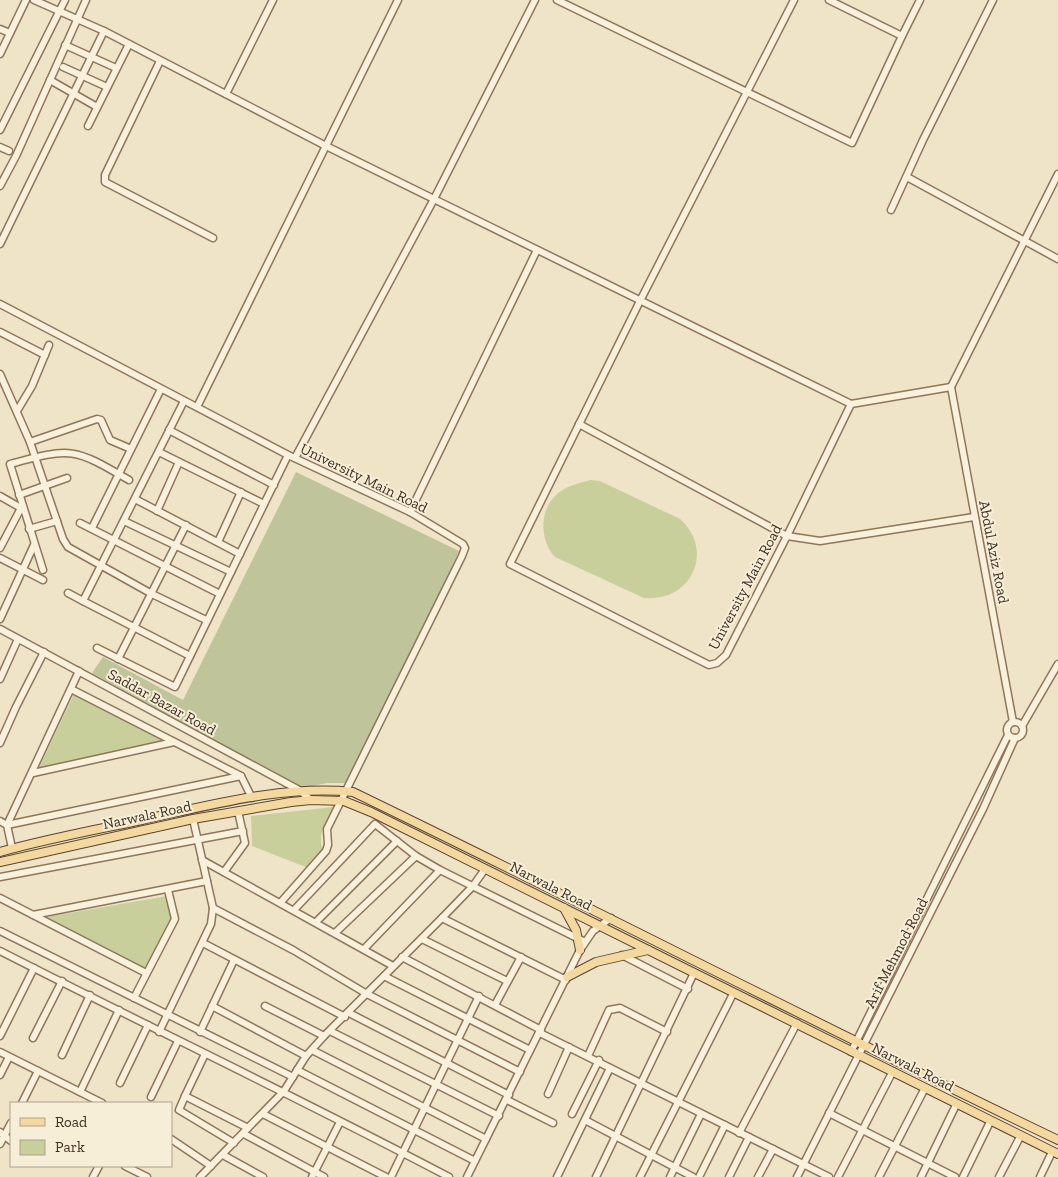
<svg xmlns="http://www.w3.org/2000/svg" width="1058" height="1177" font-family="'Zilla Slab',serif">
<rect width="100%" height="100%" fill="#f0e4c8"/>
<g fill="#c9cf9b">
<path d="M 591,480 L 600,481 L 680,519 C 715,550 692,602 644,598 L 555,557 C 540,541 539,512 555,496 C 565,486 579,483 591,480 Z"/>
<polygon points="74,694 175,744 36,774"/>
<path d="M 333,807 C 326,821 316,836 324,852 L 308,868 L 252,846 L 251,816 Z"/>
<polygon points="167,896 172,919 145,969 45,921 46,917"/>
</g>
<polygon fill="#bfc49a" points="296,472 459,551 351,783 327,783 303,788 92,673 103,657 183,700"/>
<g fill="none" stroke-linecap="round" stroke-linejoin="round">
<defs>
<g id="minor">
<polyline points="34,0 104,31 326,146 851,404"/>
<polyline points="557,0 852,143 902,36"/>
<polyline points="794,0 640,301 510,564 709,665 717,663 726,655 787,536 851,404 951,387"/>
<polyline points="829,0 902,36 920,0"/>
<polyline points="0,29 10,33"/>
<polyline points="65,45 116,68"/>
<polyline points="0,54 26,0"/>
<polyline points="160,61 105,175 105,182 213,238"/>
<polyline points="63,67 107,87"/>
<polyline points="50,80 97,107"/>
<polyline points="226,94 273,0"/>
<polyline points="88,126 129,44"/>
<polyline points="0,130 65,0"/>
<polyline points="0,147 9,151"/>
<polyline points="907,177 1058,259"/>
<polyline points="0,186 16,156 86,0"/>
<polyline points="891,210 923,140 993,0"/>
<polyline points="0,244 104,31"/>
<polyline points="0,304 288,455 410,512 463,544 465,548 462,556 327,829 328,845 326,851 281,902"/>
<polyline points="0,332 45,355"/>
<polyline points="0,374 30,442 63,539 68,547 152,594 206,620"/>
<polyline points="951,387 1013,722"/>
<polyline points="951,387 1058,174"/>
<polyline points="197,407 398,0"/>
<polyline points="17,411 32,386 49,345"/>
<polyline points="579,424 787,536 820,541 974,517"/>
<polyline points="169,430 274,485"/>
<polyline points="30,442 97,419 101,420 110,440 131,449"/>
<polyline points="159,452 264,504"/>
<polyline points="295,458 434,199 535,0"/>
<polyline points="19,495 67,478"/>
<polyline points="0,496 21,508 0,548"/>
<polyline points="135,499 240,554"/>
<polyline points="157,511 179,462"/>
<polyline points="410,512 537,250"/>
<polyline points="124,521 231,572"/>
<polyline points="80,523 220,594"/>
<polyline points="92,528 161,389"/>
<polyline points="29,529 57,521"/>
<polyline points="218,542 241,492"/>
<polyline points="0,558 43,580"/>
<path d="M 43,570 L 10,464 C 72,447 74,448 129,480"/>
<polyline points="68,593 83,601 184,401"/>
<polyline points="83,601 190,656"/>
<polyline points="0,619 34,545"/>
<polyline points="0,629 299,790 311,800"/>
<polyline points="97,648 175,687 288,455"/>
<polyline points="118,659 186,525"/>
<polyline points="0,679 18,639"/>
<polyline points="71,689 241,776 252,798"/>
<circle cx="1015" cy="730" r="8"/>
<polyline points="1022,726 1058,664"/>
<polyline points="0,743 16,707 44,652"/>
<polyline points="33,773 174,742"/>
<polyline points="0,821 7,825 241,776"/>
<polyline points="12,848 7,825 79,671"/>
<polyline points="202,860 393,966"/>
<polyline points="224,872 245,843 238,811"/>
<polyline points="0,877 243,831"/>
<polyline points="0,898 146,973"/>
<polyline points="213,908 293,950 367,994 520,1072"/>
<polyline points="294,910 375,824 416,856 440,870 585,942"/>
<polyline points="33,915 207,881"/>
<polyline points="442,918 566,980"/>
<polyline points="316,922 397,841"/>
<polyline points="0,931 293,1077"/>
<polyline points="335,933 416,856"/>
<polyline points="422,939 507,981"/>
<polyline points="203,943 345,1017"/>
<polyline points="364,949 440,870"/>
<path d="M 0,951 C 149,1027 301,1099 449,1177"/>
<polyline points="622,955 688,989"/>
<polyline points="402,957 541,1030"/>
<polyline points="384,976 530,1050"/>
<polyline points="134,998 175,919 168,890"/>
<polyline points="495,1005 521,957"/>
<polyline points="212,1006 306,1056"/>
<polyline points="265,1006 324,1036"/>
<polyline points="349,1013 509,1095"/>
<polyline points="330,1031 499,1116"/>
<polyline points="159,1032 211,924 213,908 193,819"/>
<polyline points="200,1032 234,960"/>
<polyline points="540,1033 829,1177"/>
<polyline points="0,1036 34,968"/>
<polyline points="33,1038 62,981"/>
<polyline points="312,1050 486,1139"/>
<polyline points="0,1052 102,1103"/>
<polyline points="851,1052 1008,735"/>
<polyline points="205,1054 185,1096 248,1128"/>
<polyline points="62,1055 90,995"/>
<polyline points="588,1056 609,1010 620,1008 667,1032"/>
<polyline points="297,1070 475,1161"/>
<polyline points="0,1075 9,1057"/>
<polyline points="120,1083 148,1025"/>
<polyline points="80,1092 119,1010"/>
<polyline points="548,1094 569,1047"/>
<polyline points="185,1096 179,1110 234,1143"/>
<polyline points="151,1097 178,1041"/>
<polyline points="507,1100 553,1123"/>
<polyline points="22,1103 38,1071"/>
<polyline points="829,1113 955,1177"/>
<polyline points="263,1114 386,1177"/>
<polyline points="572,1114 599,1060"/>
<polyline points="585,1120 693,1177"/>
<polyline points="0,1132 11,1141"/>
<polyline points="739,1133 797,1023"/>
<polyline points="244,1134 324,1177"/>
<polyline points="171,1139 211,1166"/>
<polyline points="0,1144 11,1123"/>
<polyline points="223,1155 263,1177"/>
<polyline points="125,1166 147,1177"/>
<polyline points="93,1177 99,1166"/>
<polyline points="200,1177 284,1091 306,1056 324,1036 442,918 473,886 485,869"/>
<polyline points="312,1177 340,1122"/>
<polyline points="391,1177 479,996"/>
<polyline points="467,1177 580,950 593,931 611,918"/>
<polyline points="557,1177 610,1068"/>
<polyline points="596,1177 694,973"/>
<polyline points="640,1177 733,994"/>
<polyline points="670,1177 701,1114"/>
<polyline points="699,1177 725,1125"/>
<polyline points="729,1177 749,1137"/>
<polyline points="758,1177 773,1149"/>
<polyline points="797,1177 983,809 1015,738"/>
<polyline points="838,1177 893,1071"/>
<polyline points="879,1177 925,1088"/>
<polyline points="921,1177 956,1105"/>
<polyline points="963,1177 990,1122"/>
<polyline points="999,1177 1020,1137"/>
<polyline points="1040,1177 1052,1152"/>
</g>
<g id="major">
<path d="M 0,852 C 46,839 95,830 142,820 C 211,805 283,785 353,792 C 589,906 822,1027 1058,1140"/>
<polyline points="0,862 193,819 291,802 311,800 344,801 371,812 1058,1154"/>
<polyline points="564,908 576,930 580,950"/>
<polyline points="567,977 596,962 648,950"/>
</g>
</defs>
<use href="#minor" stroke="#8d765c" stroke-width="9"/>
<use href="#major" stroke="#5b4430" stroke-width="10"/>
<use href="#minor" stroke="#faf1dc" stroke-width="6"/>
<use href="#major" stroke="#f3d9a0" stroke-width="8"/>
</g>
<g text-anchor="middle" dominant-baseline="central" stroke-width="4" stroke-linejoin="round" paint-order="stroke">
<g font-size="15" fill="#3d2e20" stroke="#f7eed8">
<text transform="translate(364 478) rotate(26)">University Main Road</text>
<text transform="translate(994 552) rotate(79)">Abdul Aziz Road</text>
<text transform="translate(745 587) rotate(-62)">University Main Road</text>
<text transform="translate(162 702) rotate(29)">Saddar Bazar Road</text>
<text transform="translate(147 815) rotate(-12)">Narwala Road</text>
<text transform="translate(551 886) rotate(27)">Narwala Road</text>
<text transform="translate(896 953) rotate(-63)">Arif Mehmod Road</text>
<text transform="translate(913 1067) rotate(27)">Narwala Road</text>
</g>
</g>
<rect x="10" y="1102" width="162" height="65" fill="#f7eed8" stroke="#ada18e"/>
<rect x="20" y="1118" width="25" height="8" fill="#f3d9a0" stroke="#ada18e"/>
<text x="55" y="1127" font-size="15" fill="#3d2e20">Road</text>
<rect x="20" y="1140" width="25" height="15" fill="#c9cf9b" stroke="#ada18e"/>
<text x="55" y="1152" font-size="15" fill="#3d2e20">Park</text>
</svg>
